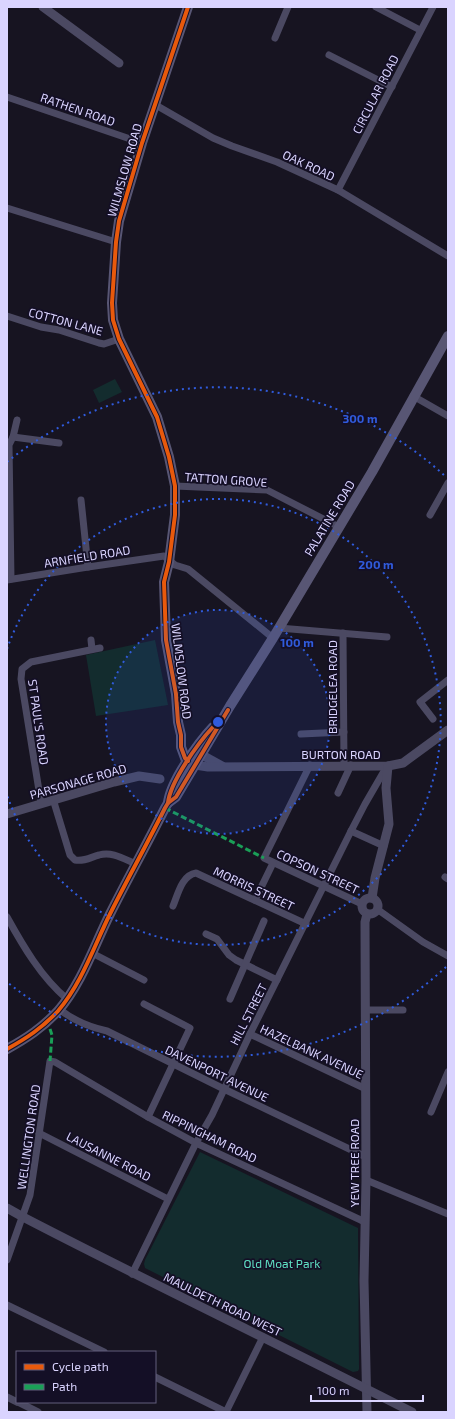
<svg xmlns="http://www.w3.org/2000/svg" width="455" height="1419" font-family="'Exo 2',sans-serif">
<rect width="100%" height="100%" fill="#171421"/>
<g fill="#132c2e">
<polygon points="115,379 122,392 99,403 93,390"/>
<polygon points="155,640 168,705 96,716 86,655"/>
<polygon points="200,1152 358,1228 359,1369 358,1371 353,1372 145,1268 144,1264 145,1260"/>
</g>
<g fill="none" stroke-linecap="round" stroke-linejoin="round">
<g stroke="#4b4962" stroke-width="7">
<polyline points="376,7 420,30"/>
<polyline points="275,38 288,7"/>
<polyline points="329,55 392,87"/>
<polyline points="7,97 142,143"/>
<polyline points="154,104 213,138 232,146 277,162 338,190 448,256"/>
<polyline points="338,190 433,7"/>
<polyline points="7,208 116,242"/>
<polyline points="7,316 41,327 59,330 99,343 104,344 119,339"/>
<polyline points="413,396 448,416"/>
<polyline points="13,437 59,443"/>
<polyline points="175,486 267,490 339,527"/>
<polyline points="81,500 88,567"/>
<polyline points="430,515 448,483"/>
<polyline points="11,579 9,445 13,437 17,420"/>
<polyline points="7,580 88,567 164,556 175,565 188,569 273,638"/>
<polyline points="279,628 387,637"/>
<polyline points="343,633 344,766"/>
<polyline points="91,640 92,649"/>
<polyline points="433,719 420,702 448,680"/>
<polyline points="301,734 344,732"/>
<polyline points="310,765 264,858 362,904"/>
<polyline points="338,793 351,765"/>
<path d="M 53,799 L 70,855 L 75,860 C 84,862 91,857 99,855 C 112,851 124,859 136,864"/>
<polyline points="41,803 21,679 22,669 31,662 100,648"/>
<polyline points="351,831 384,846"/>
<polyline points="445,877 448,879"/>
<polyline points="255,900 273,863"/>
<path d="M 173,906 C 178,894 182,875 196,873 L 306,924"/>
<polyline points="377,909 423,942 448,956"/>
<path d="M 7,917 C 23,946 41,977 67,999"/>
<polyline points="206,934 217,939 229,955 236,960 277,980"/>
<polyline points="92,953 144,980"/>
<polyline points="230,999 264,921"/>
<polyline points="144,1004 190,1028 148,1117"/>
<path d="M 59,1009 C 74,1021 89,1027 107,1031 L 224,1089 L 366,1157"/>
<polyline points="365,1010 403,1010"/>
<polyline points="250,1034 366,1089"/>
<polyline points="431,1112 448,1072"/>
<polyline points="39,1133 168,1199"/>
<polyline points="366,1180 448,1214"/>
<polyline points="7,1260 30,1195 50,1061 55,1062 148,1117 196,1143 365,1222"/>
<polyline points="132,1274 196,1143 212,1115 250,1034 351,831 365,804 387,766"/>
<polyline points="7,1305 104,1352"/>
<polyline points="155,1377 226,1412 263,1337"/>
<polyline points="7,1397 17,1402"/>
<polyline points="18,1402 38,1412"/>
</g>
<g stroke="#4b4962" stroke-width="9">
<polyline points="43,7 119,63"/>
<polyline points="202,755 222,766"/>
<polyline points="189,762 195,765 208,767 388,766 403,763 448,730"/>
<polyline points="7,814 114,782 139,776 160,779"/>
<circle cx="370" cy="906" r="8"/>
<polyline points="372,898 375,878 389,824 386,788 388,766"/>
<polyline points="367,914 365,922 366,1180 364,1281 367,1412"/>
<path d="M 7,1208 L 23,1217 C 152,1284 283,1346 412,1412"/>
</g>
<g stroke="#585674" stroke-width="10">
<polyline points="188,761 185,758 181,747 181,735 178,722 176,694 166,640 164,582 169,562 175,515 175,486 169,457 157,417 119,339 113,320 112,303 116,242 119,221 142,143 188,7"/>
<path d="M 168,803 C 170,782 198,743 213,727"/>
<path d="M 7,1049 C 27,1038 42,1028 58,1011 C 82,983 94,946 110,914 C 128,878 147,844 165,808 L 168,803 L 176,797 L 230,706 L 273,638 L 372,472 L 448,336"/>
</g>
<g stroke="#1a9f57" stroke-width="3" stroke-dasharray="6 3" stroke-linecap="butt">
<polyline points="165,808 264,858"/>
<polyline points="50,1029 52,1035 50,1061"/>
</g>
<defs>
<g id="cycleway">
<polyline points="188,761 185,758 181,747 181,735 178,722 176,694 166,640 164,582 169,562 175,515 175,486 169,457 157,417 119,339 113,320 112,303 116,242 119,221 142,143 188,7"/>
<path d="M 168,803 C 170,782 198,743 213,727"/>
<path d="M 7,1049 C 27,1038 42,1028 58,1011 C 82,983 94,946 110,914 C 128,878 147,844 165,808 L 168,803 L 176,797 L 228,710"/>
</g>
</defs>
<use href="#cycleway" stroke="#140f26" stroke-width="6"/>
<use href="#cycleway" stroke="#e8590c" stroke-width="4"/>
</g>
<circle cx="218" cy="722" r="112" fill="#305bdc" fill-opacity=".12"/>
<g fill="none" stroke="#305bdc" stroke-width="2" stroke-dasharray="2 4">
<circle cx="218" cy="722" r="112"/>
<path d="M7 649A223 223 0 1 1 7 795"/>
<path d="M446 967A335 335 0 0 1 7 982M7 462A335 335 0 0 1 446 477"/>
</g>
<g text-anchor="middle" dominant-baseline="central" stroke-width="3.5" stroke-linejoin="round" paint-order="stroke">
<g font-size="12" fill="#dad4ff" stroke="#140f26">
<text transform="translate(375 94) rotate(-63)">CIRCULAR ROAD</text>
<text transform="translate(78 109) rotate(19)">RATHEN ROAD</text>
<text transform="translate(309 165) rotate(25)">OAK ROAD</text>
<text transform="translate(124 170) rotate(-74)">WILMSLOW ROAD</text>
<text transform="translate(66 321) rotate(15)">COTTON LANE</text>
<text transform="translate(226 479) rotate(4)">TATTON GROVE</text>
<text transform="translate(329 518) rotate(-59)">PALATINE ROAD</text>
<text transform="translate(87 556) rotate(-9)">ARNFIELD ROAD</text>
<text transform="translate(182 671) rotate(83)">WILMSLOW ROAD</text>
<text transform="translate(332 687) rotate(-90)">BRIDGELEA ROAD</text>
<text transform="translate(39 722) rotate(82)">ST PAUL'S ROAD</text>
<text x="341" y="754">BURTON ROAD</text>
<text transform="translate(78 781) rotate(-16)">PARSONAGE ROAD</text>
<text transform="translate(318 871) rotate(25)">COPSON STREET</text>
<text transform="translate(254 888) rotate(25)">MORRIS STREET</text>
<text transform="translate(248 1014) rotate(-63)">HILL STREET</text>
<text transform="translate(312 1051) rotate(25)">HAZELBANK AVENUE</text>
<text transform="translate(217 1073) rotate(26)">DAVENPORT AVENUE</text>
<text transform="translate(210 1136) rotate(26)">RIPPINGHAM ROAD</text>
<text transform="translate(28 1137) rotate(-82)">WELLINGTON ROAD</text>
<text transform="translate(109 1156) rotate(27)">LAUSANNE ROAD</text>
<text transform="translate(354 1163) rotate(-90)">YEW TREE ROAD</text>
<text transform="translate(223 1304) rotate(26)">MAULDETH ROAD WEST</text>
</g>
<g font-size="12" fill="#5fe0c4" stroke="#140f26">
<text x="282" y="1263">Old Moat Park</text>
</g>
</g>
<circle cx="218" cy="722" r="6" fill="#305bdc" stroke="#140f26" stroke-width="2"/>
<g font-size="12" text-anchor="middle" font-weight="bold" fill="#305bdc" stroke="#140f26" stroke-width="3.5" stroke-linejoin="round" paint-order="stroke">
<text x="360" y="423">300 m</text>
<text x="376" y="569">200 m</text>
<text x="297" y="647">100 m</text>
</g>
<rect width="455" height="1419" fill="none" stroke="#dad4ff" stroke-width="16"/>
<rect x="16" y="1351" width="140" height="52" fill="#140f26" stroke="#635e7d"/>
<rect x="24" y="1364" width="20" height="6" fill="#e8590c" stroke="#635e7d"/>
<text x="52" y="1371" font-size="12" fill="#dad4ff">Cycle path</text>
<rect x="24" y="1384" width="20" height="6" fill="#1a9f57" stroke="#635e7d"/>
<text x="52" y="1391" font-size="12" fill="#dad4ff">Path</text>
<path d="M311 1395v6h112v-6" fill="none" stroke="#dad4ff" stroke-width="2"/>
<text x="317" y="1395" font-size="12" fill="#dad4ff" stroke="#140f26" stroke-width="3" paint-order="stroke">100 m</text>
</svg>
